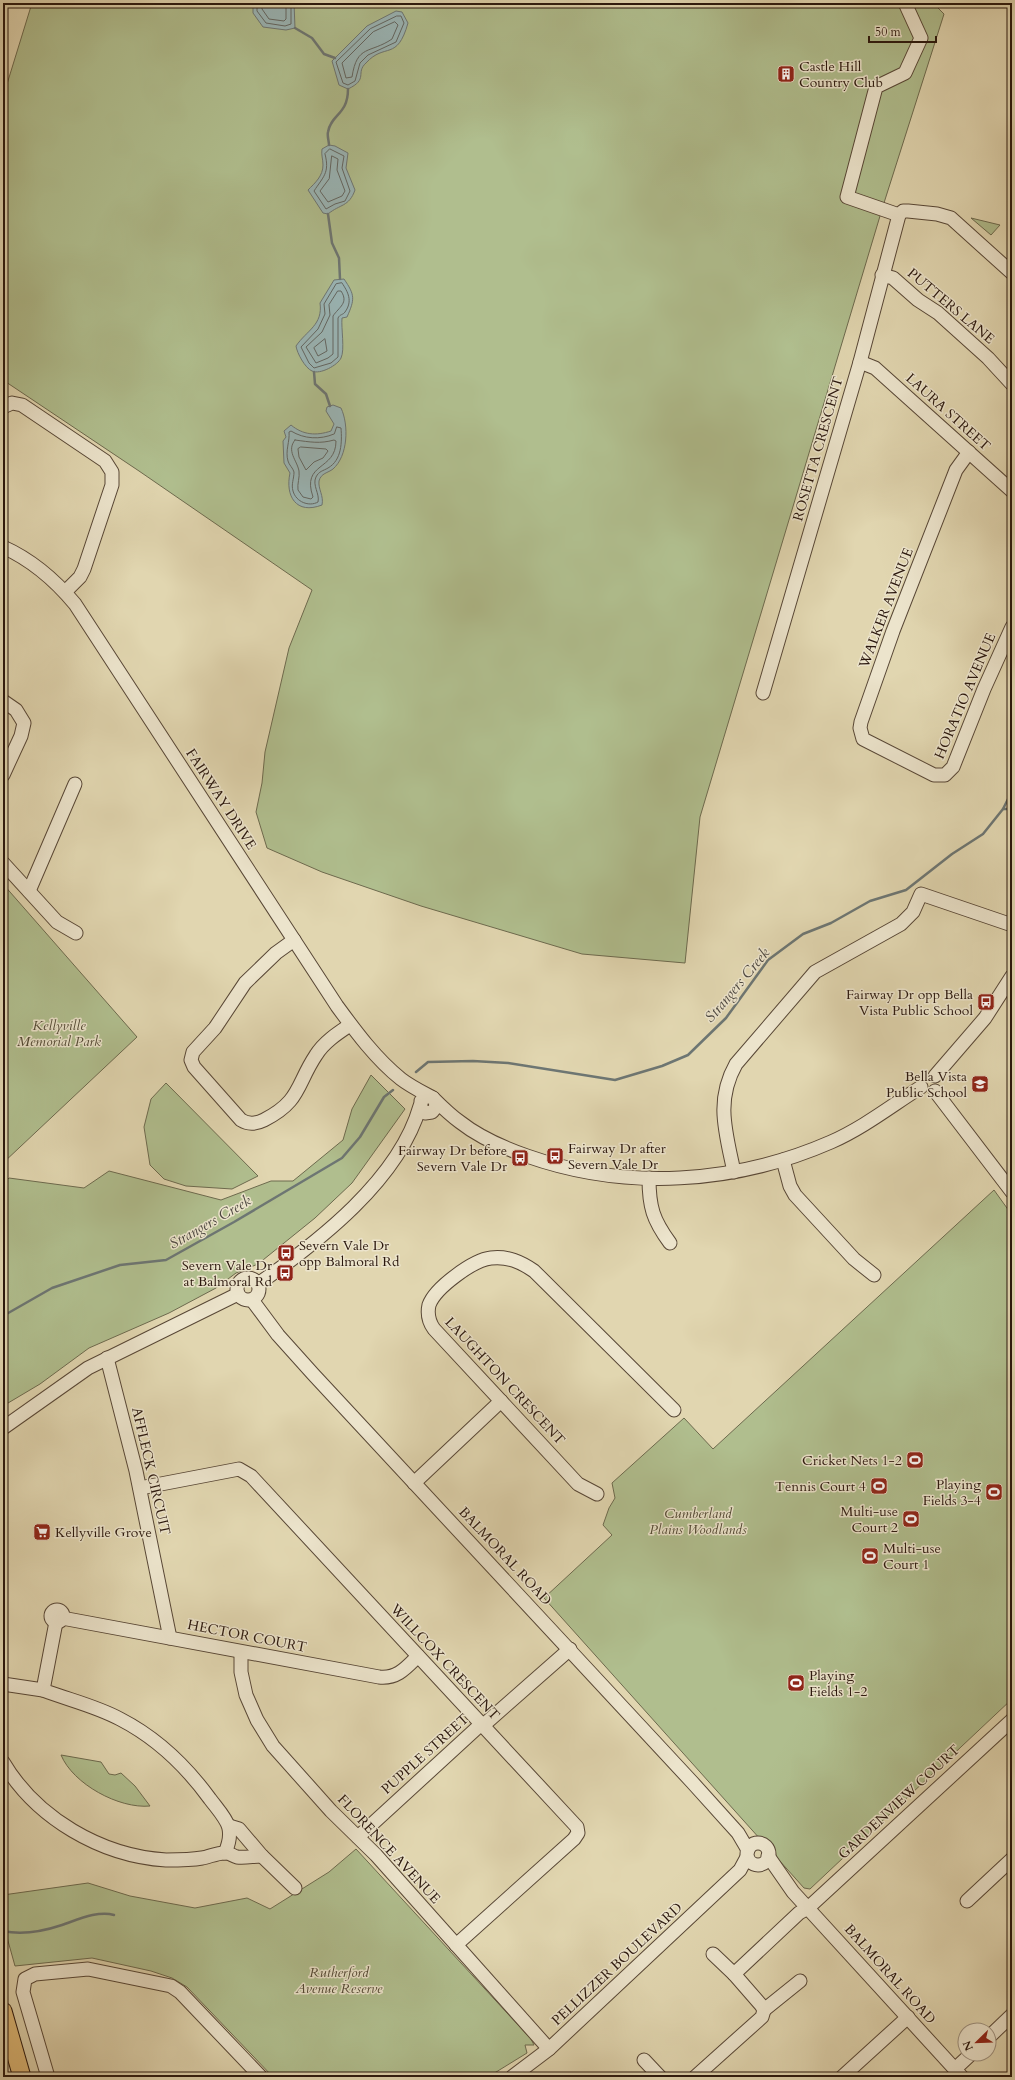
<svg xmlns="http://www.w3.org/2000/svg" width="1015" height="2080" font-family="Cardo,serif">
<rect width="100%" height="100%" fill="#e1d6b0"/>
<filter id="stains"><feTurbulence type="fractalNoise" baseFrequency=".005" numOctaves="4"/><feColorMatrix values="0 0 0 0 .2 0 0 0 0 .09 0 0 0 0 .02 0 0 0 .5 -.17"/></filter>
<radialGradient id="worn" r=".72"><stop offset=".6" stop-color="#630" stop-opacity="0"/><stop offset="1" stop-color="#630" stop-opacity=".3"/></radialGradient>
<g fill="#b0be8e" stroke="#6d6a4e">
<polygon points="32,3 933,3 944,14 883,206 700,817 685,963 582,954 421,906 322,872 267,848 256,812 262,783 265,752 289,648 312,590 139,471 3,380 3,97"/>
<polygon points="971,218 1000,225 991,235"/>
<polygon points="3,884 137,1037 3,1163"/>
<polygon points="371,1075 405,1109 352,1183 315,1218 258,1264 236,1273 216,1288 169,1313 89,1348 40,1384 3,1406 3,1184 9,1178 84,1188 109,1171 221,1200 271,1181 293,1181 343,1140 352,1109"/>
<polygon points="166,1083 258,1176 232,1189 186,1186 164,1179 150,1165 144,1127 151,1099"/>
<polygon points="994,1190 1012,1215 1012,1699 810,1889 804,1888 544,1598 612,1535 603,1525 609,1508 615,1498 612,1483 684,1418 713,1449"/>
<path d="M 61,1755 L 101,1762 L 109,1774 L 115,1775 L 121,1773 L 135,1786 L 150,1806 C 119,1809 73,1784 61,1755 Z"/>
<polygon points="356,1849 531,2039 534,2045 525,2045 527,2053 488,2077 273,2077 187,1987 172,1978 151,1971 92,1958 15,1966 3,1923 3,1895 88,1883 130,1896 195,1908 247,1898 270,1909 329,1872"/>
</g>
<g fill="#9ab6b7" stroke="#6d7673">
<polygon points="253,3 294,3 295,28 286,30 263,27 253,13"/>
<path d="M 396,11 L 402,12 L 408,23 C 397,62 385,42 366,63 C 355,73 369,79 348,89 L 339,85 L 332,61 L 367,26 Z"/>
<path d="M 329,145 L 335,146 L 348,153 L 346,168 L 355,190 C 349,207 340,204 328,214 L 323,213 L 308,190 C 315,183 323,176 323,165 C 323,159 321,155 322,149 Z"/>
<path d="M 344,279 C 355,295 355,299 347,317 L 342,318 C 341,328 345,350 341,358 C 338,365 320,375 312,371 C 305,368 297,353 296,346 C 307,330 323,325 320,303 L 334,280 Z"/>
<path d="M 333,405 L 341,408 C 349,425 348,456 333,469 C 328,473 321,473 319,481 C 318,489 324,496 322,505 C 296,515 285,496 290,473 L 284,463 L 283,441 L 286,437 L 284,431 L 291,425 C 303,435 316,436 331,431 L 334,424 L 326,411 L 327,407 Z"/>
</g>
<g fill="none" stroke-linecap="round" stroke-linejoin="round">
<g stroke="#626662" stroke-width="1">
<polyline points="257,3 257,11 266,23 285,26 291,24 291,3"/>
<polyline points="262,3 262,9 269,19 284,21 286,19 286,3"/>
<polygon points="397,16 401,16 404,23 396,42 368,55 360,63 355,81 348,85 343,83 336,62 370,29"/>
<path d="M 395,22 L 398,25 L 392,39 C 370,54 357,44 352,77 L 346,78 L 342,63 L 373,32 Z"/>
<path d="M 330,149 L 344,156 L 342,168 L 350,191 L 345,201 L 335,204 L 326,209 L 314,191 C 323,177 330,173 325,154 Z"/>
<polygon points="332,156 338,159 337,170 345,191 342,196 328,202 320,191 329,179"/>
<path d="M 342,283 C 348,292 353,301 345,312 C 343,315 340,314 338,318 L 338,357 L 331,363 L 314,368 L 309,363 L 301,347 L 318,329 L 325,314 L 324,304 L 336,284 Z"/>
<path d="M 338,291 L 341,291 C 349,303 339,307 333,316 L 333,354 L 328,358 L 316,363 L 306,347 L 322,332 L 330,315 L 329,305 Z"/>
<polygon points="325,339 327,351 318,356 314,348"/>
<path d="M 337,427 L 341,428 C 342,442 342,460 328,468 C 323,471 319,471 316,477 C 312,485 320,494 318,502 C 309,507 296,502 293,491 C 291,484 294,479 294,472 C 293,468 289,465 288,461 C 285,451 290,441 289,432 L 291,431 C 304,439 320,440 334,434 Z"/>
<path d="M 295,440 C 310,442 320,444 334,440 L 336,441 C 336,471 301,462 313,497 L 311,499 L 303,497 L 298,490 C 297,484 300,477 299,471 C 297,460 286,451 295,440 Z"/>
<polygon points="301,447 326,449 328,451 323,458 314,462 306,470 299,457 298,449"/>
</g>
<g stroke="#6d7673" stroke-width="2.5">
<polyline points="295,28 312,38 324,54 335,58"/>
<path d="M 329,145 C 329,141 327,136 328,132 C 331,114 348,115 348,89"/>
<polyline points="328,214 332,243 339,258 340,279"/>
<polyline points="314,372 315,384 326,394 330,406"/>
<polyline points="1003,809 1012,809"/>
<polyline points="416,1072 428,1062 473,1061 508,1063 615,1080 662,1066 688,1055 726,1018 768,960 803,934 831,923 870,901 906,890 952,854 983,834 1003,809 1012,791"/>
<polyline points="3,1316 52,1288 120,1265 166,1260 234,1222 342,1158 360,1137 384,1097 393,1090"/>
<path d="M 3,1931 C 21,1935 44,1931 62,1925 C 77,1920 98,1910 114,1915"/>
</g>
<defs>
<g id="minor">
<polyline points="899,215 847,197 876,87 905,73 921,38 905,3"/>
<polyline points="882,275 893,278 918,300 938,313 988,358 1012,384"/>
<polyline points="860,362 875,368 1012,491"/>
<polyline points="3,407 12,403 22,405 105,461 112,472 112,485 84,569 80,577 65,592"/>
<polyline points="969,452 956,470 893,631 861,722 860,728 863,739 934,775 945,775 953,767 984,689 1012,627"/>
<path d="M 3,547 C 32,560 55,580 75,604 L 337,1006 C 356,1032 376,1059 401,1079 C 410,1086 422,1092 433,1098"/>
<polyline points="763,693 860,362 899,215 903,211 908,211 937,214 951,218 1012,273"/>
<polyline points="3,701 16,710 24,723 21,736 3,775"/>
<polyline points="3,863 57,922 76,933"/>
<polyline points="29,891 75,784"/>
<path d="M 294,940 L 276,953 L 245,983 L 215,1028 L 193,1052 L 191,1060 L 194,1067 L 241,1120 C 249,1125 256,1124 264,1120 C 301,1101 296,1085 316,1055 C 324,1042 338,1033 350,1025"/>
<polyline points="935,1076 985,1018 1012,976"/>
<polyline points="935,1091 1012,1192"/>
<path d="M 435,1100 L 436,1107 L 432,1112 L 425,1113 L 421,1109 L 421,1101 C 424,1097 428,1096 433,1098 C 441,1106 450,1115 460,1122 C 479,1137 504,1148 527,1156 C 626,1191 735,1184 831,1142 C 863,1128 891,1106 921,1087"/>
<polyline points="783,1160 790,1186 795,1195 854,1259 874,1275"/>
<path d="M 734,1172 C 726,1133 715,1101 736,1064 L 815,972 L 901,924 L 913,912 L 921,894 L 1012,925"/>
<path d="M 649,1178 C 649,1207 653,1220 670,1243"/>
<circle cx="248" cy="1289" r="11"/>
<path d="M 258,1284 C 318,1242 399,1180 420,1106"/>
<polyline points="252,1300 278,1335 313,1374 692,1782 738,1833 748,1850"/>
<polyline points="107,1358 136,1471 170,1638"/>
<polyline points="3,1428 88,1368 238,1294"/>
<polyline points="414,1483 501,1401"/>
<polyline points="140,1488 239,1469 251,1476 577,1827 578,1833 574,1839 456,1945"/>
<path d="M 597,1494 L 578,1484 L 434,1329 C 429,1322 427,1314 429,1305 C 435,1288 473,1260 491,1258 C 508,1256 521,1262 534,1271 L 674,1410"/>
<circle cx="57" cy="1616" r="6"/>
<path d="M 62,1618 L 379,1677 C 397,1679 406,1668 418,1656"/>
<path d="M 56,1622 L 43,1690 C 69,1700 96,1706 120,1719 C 157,1738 186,1766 210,1799 C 226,1820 236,1827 225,1853"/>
<polyline points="241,1652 241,1672 246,1695 257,1720 273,1746 331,1811 376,1855 549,2049"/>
<polyline points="3,1684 43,1690"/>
<path d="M 3,1762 C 36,1818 101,1856 166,1860 C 178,1860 191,1860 202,1858 C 209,1857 219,1852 226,1853 C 230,1853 233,1856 237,1857 C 245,1858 254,1856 262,1856"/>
<polyline points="229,1826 239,1829 262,1856 295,1888"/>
<polyline points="358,1837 478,1727 487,1722 570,1649"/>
<circle cx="758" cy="1854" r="11"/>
<polyline points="768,1856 793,1892 962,2077"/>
<polyline points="967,1901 1012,1859"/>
<polyline points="713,1954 734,1974"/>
<polyline points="764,2010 800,1981"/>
<polyline points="989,2037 1012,2015"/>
<polyline points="644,2060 660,2077"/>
<polyline points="955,2069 971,2054"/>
<polyline points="48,2077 23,1992 25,1979 35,1974 88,1969 171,1986 180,1992 261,2077"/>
<polyline points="512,2077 549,2049 740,1870 747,1857"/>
<polyline points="695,2077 762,2017 764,2010 761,2005 734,1974 799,1913 808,1908 1012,1720"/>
<polyline points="842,2077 908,2017"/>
</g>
<polyline id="major" points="3,2011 22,2077"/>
</defs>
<use href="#minor" stroke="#584736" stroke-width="15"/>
<use href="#major" stroke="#2a170d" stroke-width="19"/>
<use href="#minor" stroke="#ece4cc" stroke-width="13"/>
<use href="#major" stroke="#e0bb78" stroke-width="17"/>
</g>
<defs>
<symbol id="building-square" viewBox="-11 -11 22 22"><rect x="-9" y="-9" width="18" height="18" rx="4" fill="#8f2418" stroke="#ece4cc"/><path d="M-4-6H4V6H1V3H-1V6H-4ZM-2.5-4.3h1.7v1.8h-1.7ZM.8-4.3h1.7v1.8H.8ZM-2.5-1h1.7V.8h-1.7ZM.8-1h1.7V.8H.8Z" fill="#fff"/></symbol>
<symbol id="bus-square" viewBox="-11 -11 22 22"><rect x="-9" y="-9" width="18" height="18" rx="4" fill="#8f2418" stroke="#ece4cc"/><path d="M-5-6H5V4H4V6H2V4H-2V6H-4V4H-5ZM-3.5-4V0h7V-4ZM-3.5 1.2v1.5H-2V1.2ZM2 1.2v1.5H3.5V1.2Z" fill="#fff"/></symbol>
<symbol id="school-square" viewBox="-11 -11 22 22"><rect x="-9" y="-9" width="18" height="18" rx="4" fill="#8f2418" stroke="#ece4cc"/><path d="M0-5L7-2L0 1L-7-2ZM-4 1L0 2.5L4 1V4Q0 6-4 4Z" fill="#fff"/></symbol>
<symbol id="stadium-square" viewBox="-11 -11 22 22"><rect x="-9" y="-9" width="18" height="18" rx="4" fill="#8f2418" stroke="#ece4cc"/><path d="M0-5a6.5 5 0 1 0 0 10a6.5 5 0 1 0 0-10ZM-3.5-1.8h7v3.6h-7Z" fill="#fff"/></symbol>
<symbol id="supermarket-square" viewBox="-11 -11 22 22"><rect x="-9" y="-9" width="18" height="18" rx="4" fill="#8f2418" stroke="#ece4cc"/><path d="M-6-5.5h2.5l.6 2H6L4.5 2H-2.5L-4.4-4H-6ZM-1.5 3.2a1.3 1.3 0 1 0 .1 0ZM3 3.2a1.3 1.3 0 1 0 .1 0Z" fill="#fff"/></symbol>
</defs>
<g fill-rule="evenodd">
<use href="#building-square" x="776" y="64" width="20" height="20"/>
<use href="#bus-square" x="976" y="992" width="20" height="20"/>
<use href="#school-square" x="970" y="1074" width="20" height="20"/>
<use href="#bus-square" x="545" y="1146" width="20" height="20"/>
<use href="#bus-square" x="510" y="1148" width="20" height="20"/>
<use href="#bus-square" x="276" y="1243" width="20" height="20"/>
<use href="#bus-square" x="275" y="1263" width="20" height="20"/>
<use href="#stadium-square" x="905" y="1450" width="20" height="20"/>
<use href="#stadium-square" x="869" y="1476" width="20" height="20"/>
<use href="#stadium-square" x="984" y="1482" width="20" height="20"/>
<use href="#stadium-square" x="901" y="1509" width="20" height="20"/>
<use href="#supermarket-square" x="32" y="1522" width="20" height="20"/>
<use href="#stadium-square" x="860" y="1546" width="20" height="20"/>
<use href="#stadium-square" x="786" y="1673" width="20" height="20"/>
</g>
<g text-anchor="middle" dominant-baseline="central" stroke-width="3" stroke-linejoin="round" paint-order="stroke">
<g font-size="14" fill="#2a170d" stroke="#ece4cc" text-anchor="end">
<text x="799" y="66" text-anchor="start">Castle Hill<tspan x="799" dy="16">Country Club</tspan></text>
<text x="973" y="994">Fairway Dr opp Bella<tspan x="973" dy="16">Vista Public School</tspan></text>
<text x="967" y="1076">Bella Vista<tspan x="967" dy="16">Public School</tspan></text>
<text x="568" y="1148" text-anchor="start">Fairway Dr after<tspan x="568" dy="16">Severn Vale Dr</tspan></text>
<text x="507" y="1150">Fairway Dr before<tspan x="507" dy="16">Severn Vale Dr</tspan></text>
<text x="299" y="1245" text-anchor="start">Severn Vale Dr<tspan x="299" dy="16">opp Balmoral Rd</tspan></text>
<text x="272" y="1265">Severn Vale Dr<tspan x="272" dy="16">at Balmoral Rd</tspan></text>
<text x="902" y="1460">Cricket Nets 1-2</text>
<text x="981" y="1484">Playing<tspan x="981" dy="16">Fields 3-4</tspan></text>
<text x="866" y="1486">Tennis Court 4</text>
<text x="898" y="1511">Multi-use<tspan x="898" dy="16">Court 2</tspan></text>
<text x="55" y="1532" text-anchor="start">Kellyville Grove</text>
<text x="883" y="1548" text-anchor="start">Multi-use<tspan x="883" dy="16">Court 1</tspan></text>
<text x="809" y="1675" text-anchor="start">Playing<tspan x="809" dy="16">Fields 1-2</tspan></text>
</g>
<g font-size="14" fill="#2a170d" stroke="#ece4cc">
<text transform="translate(951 306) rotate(40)">PUTTERS LANE</text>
<text transform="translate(948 412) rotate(42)">LAURA STREET</text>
<text transform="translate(818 449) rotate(-74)">ROSETTA CRESCENT</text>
<text transform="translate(886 608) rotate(-69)">WALKER AVENUE</text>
<text transform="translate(965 696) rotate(-67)">HORATIO AVENUE</text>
<text transform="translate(221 799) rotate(57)">FAIRWAY DRIVE</text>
<text transform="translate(505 1381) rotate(47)">LAUGHTON CRESCENT</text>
<text transform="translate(151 1471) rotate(77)">AFFLECK CIRCUIT</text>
<text transform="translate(505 1556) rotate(47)">BALMORAL ROAD</text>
<text transform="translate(247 1636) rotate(11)">HECTOR COURT</text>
<text transform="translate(445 1662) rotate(47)">WILLCOX CRESCENT</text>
<text transform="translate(425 1754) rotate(-42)">PUPPLE STREET</text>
<text transform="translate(899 1802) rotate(-43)">GARDENVIEW COURT</text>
<text transform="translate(389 1849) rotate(47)">FLORENCE AVENUE</text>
<text transform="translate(617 1964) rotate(-43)">PELLIZZER BOULEVARD</text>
<text transform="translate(890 1974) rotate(48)">BALMORAL ROAD</text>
</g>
<g font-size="14" font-style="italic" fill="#524934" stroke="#ece4cc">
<text x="59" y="1025">Kellyville<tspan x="59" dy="16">Memorial Park</tspan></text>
<text x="698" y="1513">Cumberland<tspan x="698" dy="16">Plains Woodlands</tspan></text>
<text x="339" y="1972">Rutherford<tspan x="339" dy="16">Avenue Reserve</tspan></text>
</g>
<g font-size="15" font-style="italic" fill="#4c4740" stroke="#ece4cc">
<text transform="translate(737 985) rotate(-50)">Strangers Creek</text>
<text transform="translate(210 1222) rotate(-30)">Strangers Creek</text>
</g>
</g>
<rect width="1015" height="2080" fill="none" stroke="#e1d6b0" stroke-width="16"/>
<rect x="4" y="4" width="1007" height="2072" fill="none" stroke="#2a170d" stroke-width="2"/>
<rect x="8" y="8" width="999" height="2064" fill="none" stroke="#2a170d"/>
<g transform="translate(977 2042) rotate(247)"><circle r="19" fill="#ece4cc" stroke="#9e9280"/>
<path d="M0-3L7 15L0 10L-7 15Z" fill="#8f2418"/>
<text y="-6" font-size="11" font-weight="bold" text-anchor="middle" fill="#2a170d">N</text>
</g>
<path d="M869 36v6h67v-6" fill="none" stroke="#2a170d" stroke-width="2"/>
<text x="875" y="36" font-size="12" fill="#2a170d" stroke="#ece4cc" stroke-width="3" paint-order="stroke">50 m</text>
<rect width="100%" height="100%" filter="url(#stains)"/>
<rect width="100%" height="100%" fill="url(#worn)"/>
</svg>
